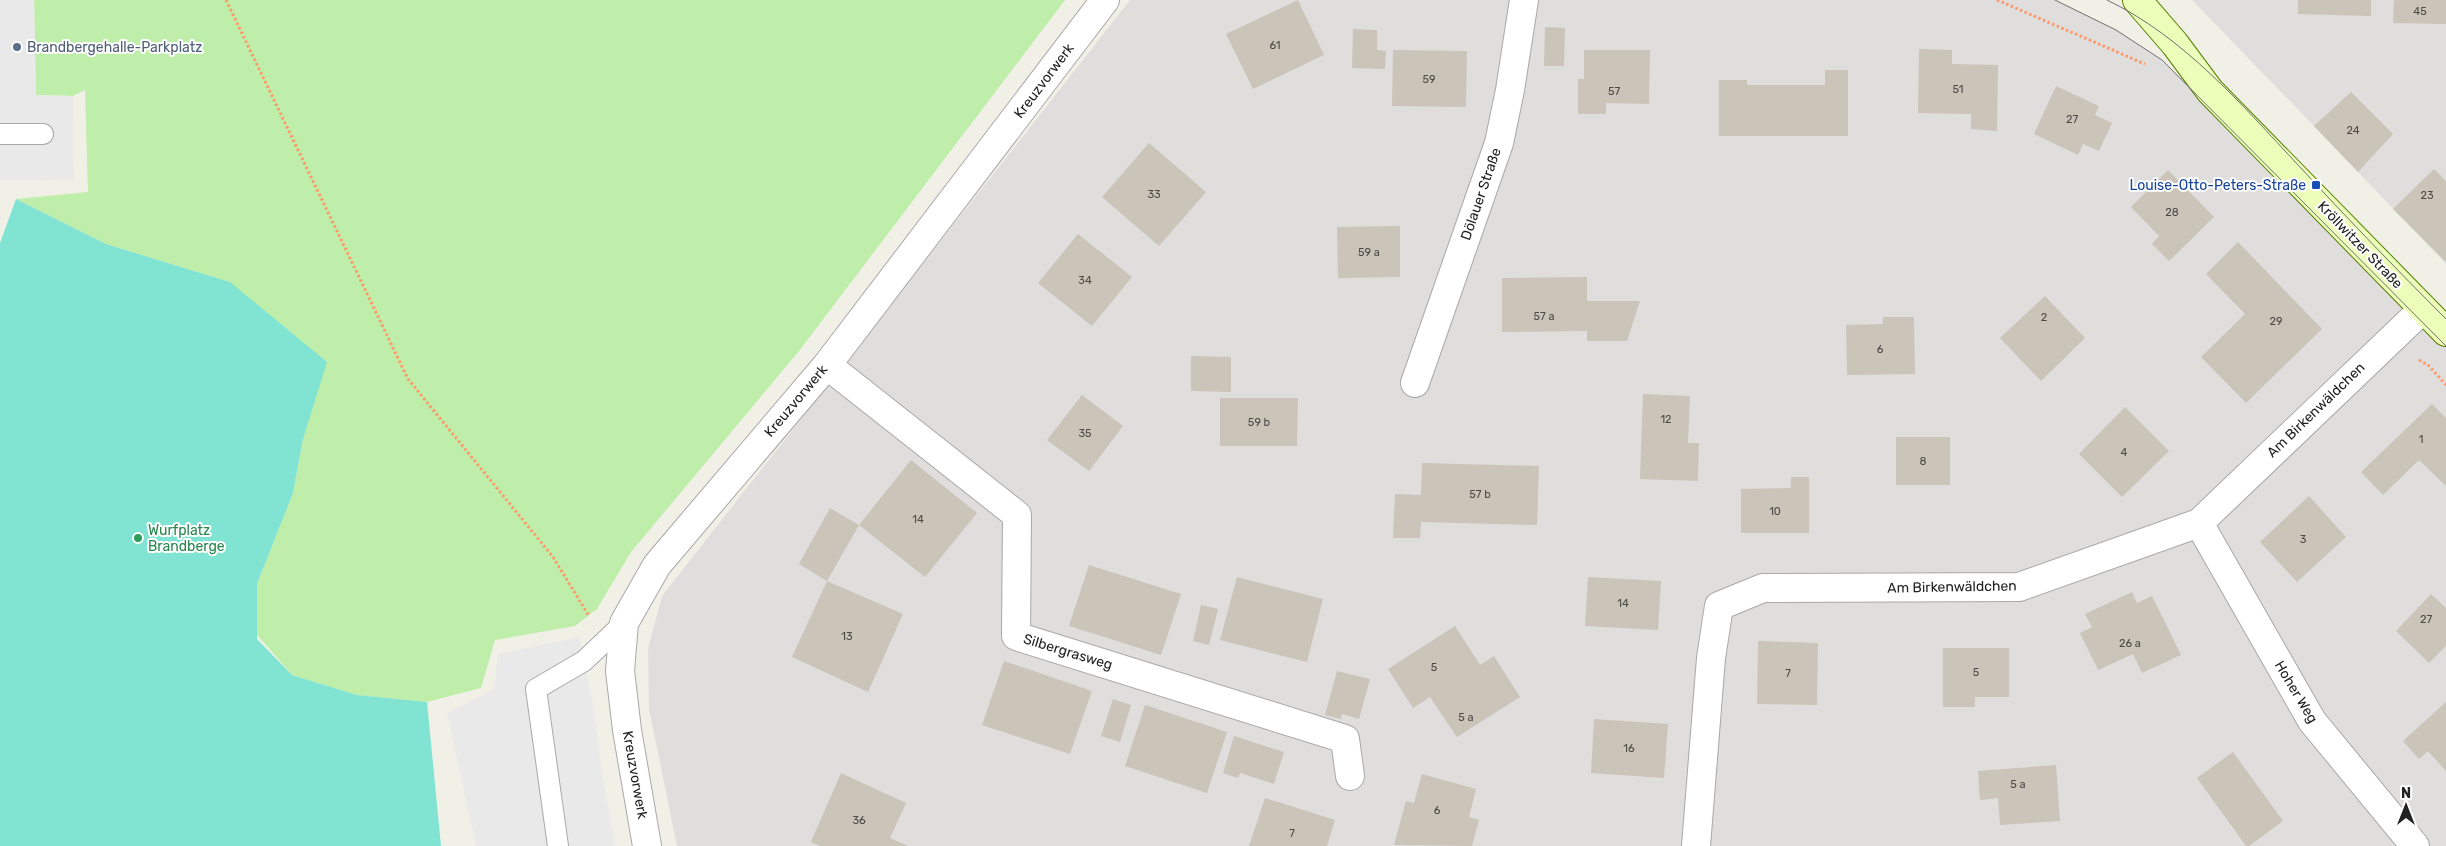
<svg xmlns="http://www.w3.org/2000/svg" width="2446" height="846" font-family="Rubik,sans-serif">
<rect width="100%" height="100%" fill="#f1f0e7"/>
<g fill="#dfdedd">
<polygon points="1130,0 2055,0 2116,30 2162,60 2202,98 2446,348 2446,846 677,846 649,709 648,649 662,596"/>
<polygon points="2192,0 2446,0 2446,264 2314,126"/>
</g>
<polygon fill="#beeeaa" points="34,0 1065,0 799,351 631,552 597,609 575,626 495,640 481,688 427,702 357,695 292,675 253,630 257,584 293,493 303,439 230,282 106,244 16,199 88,192 85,90 73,96 36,95"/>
<polygon fill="#81e4d2" points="16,199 106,244 230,282 327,362 303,439 293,493 257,584 257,639 292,675 357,695 427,702 441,846 0,846 0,243"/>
<g fill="#e9e9e9">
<polygon points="0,0 34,0 36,95 73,96 74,180 0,181"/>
<polygon points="579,637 592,698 602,772 615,846 476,846 447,713 494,689 498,654"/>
</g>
<g fill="#cac4b9">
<polygon points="1298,0 1324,55 1253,89 1226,34"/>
<polygon points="2298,0 2371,0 2371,16 2298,14"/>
<polygon points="2394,0 2446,0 2446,24 2393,23"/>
<polygon points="1545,27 1565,28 1564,66 1544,66"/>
<polygon points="1353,29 1377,30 1377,50 1386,51 1385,69 1352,68"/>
<polygon points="1919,49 1952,50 1952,64 1998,65 1997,131 1971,129 1971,114 1918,113"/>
<polygon points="1393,50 1467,51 1466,107 1392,106"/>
<polygon points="1584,50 1650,50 1649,104 1606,103 1606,114 1578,114 1578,79 1584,79"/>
<polygon points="1825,70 1848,70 1848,136 1719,136 1719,80 1747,80 1747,85 1825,85"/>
<polygon points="2056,86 2099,106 2095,115 2112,123 2099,151 2083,144 2078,155 2034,134"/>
<polygon points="2351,92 2393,134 2358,172 2314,126"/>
<polygon points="1149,143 1206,192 1159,246 1102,197"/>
<polygon points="2434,169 2446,181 2446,262 2393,209"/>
<polygon points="2168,170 2214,217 2169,261 2152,244 2159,236 2131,207"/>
<polygon points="1400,226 1400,277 1338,278 1337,227"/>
<polygon points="1078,234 1132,277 1092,326 1038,283"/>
<polygon points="2238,242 2322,329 2246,403 2201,357 2245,314 2206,274"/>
<polygon points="1587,277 1587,301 1640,301 1627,341 1587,341 1587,331 1502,332 1502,278"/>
<polygon points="2045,296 2085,338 2041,381 2000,338"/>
<polygon points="1883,317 1914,317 1915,374 1847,375 1846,325 1883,324"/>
<polygon points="1191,356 1231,357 1231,392 1191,391"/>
<polygon points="1643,394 1690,396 1688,443 1699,443 1698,481 1640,479"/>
<polygon points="1082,395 1123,426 1089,471 1047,440"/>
<polygon points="1220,398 1298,398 1297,446 1220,446"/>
<polygon points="2432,404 2446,418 2446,486 2419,460 2383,495 2361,472"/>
<polygon points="2125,407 2169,451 2122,497 2079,454"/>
<rect x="1896" y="437" width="54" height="48"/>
<polygon points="911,460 977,513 925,577 859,525"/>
<polygon points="1422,463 1539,466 1537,525 1421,522 1420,538 1393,538 1395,494 1421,495"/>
<polygon points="1791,477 1809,477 1809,533 1741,533 1741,489 1791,488"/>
<polygon points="2309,496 2346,537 2297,582 2260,542"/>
<polygon points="830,508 859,525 827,581 799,564"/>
<polygon points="1089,565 1181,594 1161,655 1069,626"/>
<polygon points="1237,577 1323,599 1307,662 1220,640"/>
<polygon points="1588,577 1661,581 1658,630 1585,626"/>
<polygon points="827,581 903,614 868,692 792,657"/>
<polygon points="2132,592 2137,603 2152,596 2181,655 2142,673 2133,654 2098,670 2080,633 2092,627 2085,614"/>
<polygon points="2431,594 2446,608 2446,646 2429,663 2396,631"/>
<polygon points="1201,605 1218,609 1209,645 1193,641"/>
<polygon points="1455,626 1480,665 1494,656 1520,697 1457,737 1430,697 1413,708 1388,669"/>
<polygon points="1758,641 1818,643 1817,705 1757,704"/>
<polygon points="1943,648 2009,648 2009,697 1975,697 1975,707 1943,707"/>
<polygon points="1004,661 1092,691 1070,754 982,725"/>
<polygon points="1337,671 1370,679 1359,719 1342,714 1341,719 1325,715"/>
<polygon points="1113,699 1131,705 1120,742 1101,736"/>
<polygon points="2446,702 2446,771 2428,751 2419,759 2403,741"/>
<polygon points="1145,705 1227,732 1207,793 1125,766"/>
<polygon points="1594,719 1668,724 1664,778 1591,773"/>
<polygon points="1234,736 1284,752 1274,784 1240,773 1238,778 1223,773"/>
<polygon points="2233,752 2283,821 2249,846 2246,846 2197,778"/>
<polygon points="2056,765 2060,821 2000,825 1998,798 1980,800 1978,771"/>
<polygon points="841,773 906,803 890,838 908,846 820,846 811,842"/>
<polygon points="1422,774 1476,789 1469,817 1479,820 1472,846 1394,845 1406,801 1414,803"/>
<polygon points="1265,798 1335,820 1327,846 1249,846"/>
</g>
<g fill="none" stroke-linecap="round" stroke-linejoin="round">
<defs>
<g id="service">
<polyline points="0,134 43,134"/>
<polyline points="558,846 536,689 584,661 624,623"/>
</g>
<g id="minor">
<polyline points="827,365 1017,515 1016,636 1345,739 1350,776"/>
<polyline points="1415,383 1499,143 1510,90 1524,0"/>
<polyline points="2199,523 2312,721 2415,846"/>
<polyline points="1696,846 1711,658 1719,606 1763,588 2019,587 2199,523 2423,309"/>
</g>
<polyline id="tertiary" points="647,846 627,730 620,671 624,623 657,565 827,365 1105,0"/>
<polyline id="secondary" points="2137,0 2175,44 2210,91 2446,332"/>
</defs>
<use href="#service" stroke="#a8a8a8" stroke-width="22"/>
<use href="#minor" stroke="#a8a8a8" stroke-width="30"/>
<use href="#tertiary" stroke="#a8a8a8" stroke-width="30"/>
<use href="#secondary" stroke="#577f00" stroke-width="30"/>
<g stroke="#ff986a" stroke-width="3" stroke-dasharray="2.5 2.5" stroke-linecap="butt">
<polyline points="226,0 408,379 553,557 589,616"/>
<polyline points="1997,0 2145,64"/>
<polyline points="2419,360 2429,366 2446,385"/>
</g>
<use href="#service" stroke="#fff" stroke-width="20"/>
<use href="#minor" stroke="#fff" stroke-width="28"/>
<use href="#tertiary" stroke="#fff" stroke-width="28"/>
<use href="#secondary" stroke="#ecfdb9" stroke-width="28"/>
<g stroke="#6f6f6f" stroke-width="1">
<polyline points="2055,0 2116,30 2162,60 2446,346"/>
<path d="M 2107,0 C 2184,37 2241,104 2299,166 C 2347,218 2396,269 2446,319"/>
</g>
</g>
<circle fill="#5c6f8a" stroke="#fff" stroke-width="2" cx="17" cy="47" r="5"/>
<rect fill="#1a4fb4" stroke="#fff" stroke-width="2" x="2311" y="180" width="10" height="10" rx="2.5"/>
<circle fill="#2e9e5b" stroke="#fff" stroke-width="2" cx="138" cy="538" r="5"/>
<g text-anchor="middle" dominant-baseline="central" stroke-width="4" stroke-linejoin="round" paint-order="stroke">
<g font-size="11" fill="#4b4a47">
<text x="2420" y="11">45</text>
<text x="1275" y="45">61</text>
<text x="1429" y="79">59</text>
<text x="1958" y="89">51</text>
<text x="1614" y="91">57</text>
<text x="2072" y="119">27</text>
<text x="2353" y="130">24</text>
<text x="1154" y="194">33</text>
<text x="2427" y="195">23</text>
<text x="2172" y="212">28</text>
<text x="1369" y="252">59 a</text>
<text x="1085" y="280">34</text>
<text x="1544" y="316">57 a</text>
<text x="2044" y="317">2</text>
<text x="2276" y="321">29</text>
<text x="1880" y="349">6</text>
<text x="1666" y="419">12</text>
<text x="1259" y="422">59 b</text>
<text x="1085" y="433">35</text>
<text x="2421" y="439">1</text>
<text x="2124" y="452">4</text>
<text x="1923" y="461">8</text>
<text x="1480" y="494">57 b</text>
<text x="1775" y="511">10</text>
<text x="918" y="519">14</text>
<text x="2303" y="539">3</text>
<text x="1623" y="603">14</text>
<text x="2426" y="619">27</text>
<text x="847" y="636">13</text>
<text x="2130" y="643">26 a</text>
<text x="1434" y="667">5</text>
<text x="1976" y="672">5</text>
<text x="1788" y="673">7</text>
<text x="1466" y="717">5 a</text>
<text x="1629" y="748">16</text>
<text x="2018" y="784">5 a</text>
<text x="1437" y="810">6</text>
<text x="859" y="820">36</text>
<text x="1292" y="833">7</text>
</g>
<g font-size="14" fill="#4e5e75" stroke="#fff" text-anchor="start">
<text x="27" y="47">Brandbergehalle-Parkplatz</text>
</g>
<g font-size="14" fill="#212121" stroke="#fff">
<text transform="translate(1044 81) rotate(-53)">Kreuzvorwerk</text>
<text transform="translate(1481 194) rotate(-71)">Dölauer Straße</text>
<text transform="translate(2360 245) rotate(46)">Kröllwitzer Straße</text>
<text transform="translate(796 401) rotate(-50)">Kreuzvorwerk</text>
<text transform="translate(2316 410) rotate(-44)">Am Birkenwäldchen</text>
<text transform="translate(1952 587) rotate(-1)">Am Birkenwäldchen</text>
<text transform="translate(1068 652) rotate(17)">Silbergrasweg</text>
<text transform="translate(2296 692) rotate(59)">Hoher Weg</text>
<text transform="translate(635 775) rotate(80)">Kreuzvorwerk</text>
</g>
<g font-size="14" fill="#164399" stroke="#fff" text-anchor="end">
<text x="2306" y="185">Louise-Otto-Peters-Straße</text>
</g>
<g font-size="14" fill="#27864d" stroke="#fff" text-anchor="start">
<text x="148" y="530">Wurfplatz<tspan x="148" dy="16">Brandberge</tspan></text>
</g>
</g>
<g transform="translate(2406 806)" stroke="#ffffff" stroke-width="4" paint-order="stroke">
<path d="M0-4L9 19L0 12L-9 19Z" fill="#212121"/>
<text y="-8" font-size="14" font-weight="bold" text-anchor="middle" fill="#212121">N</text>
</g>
</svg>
